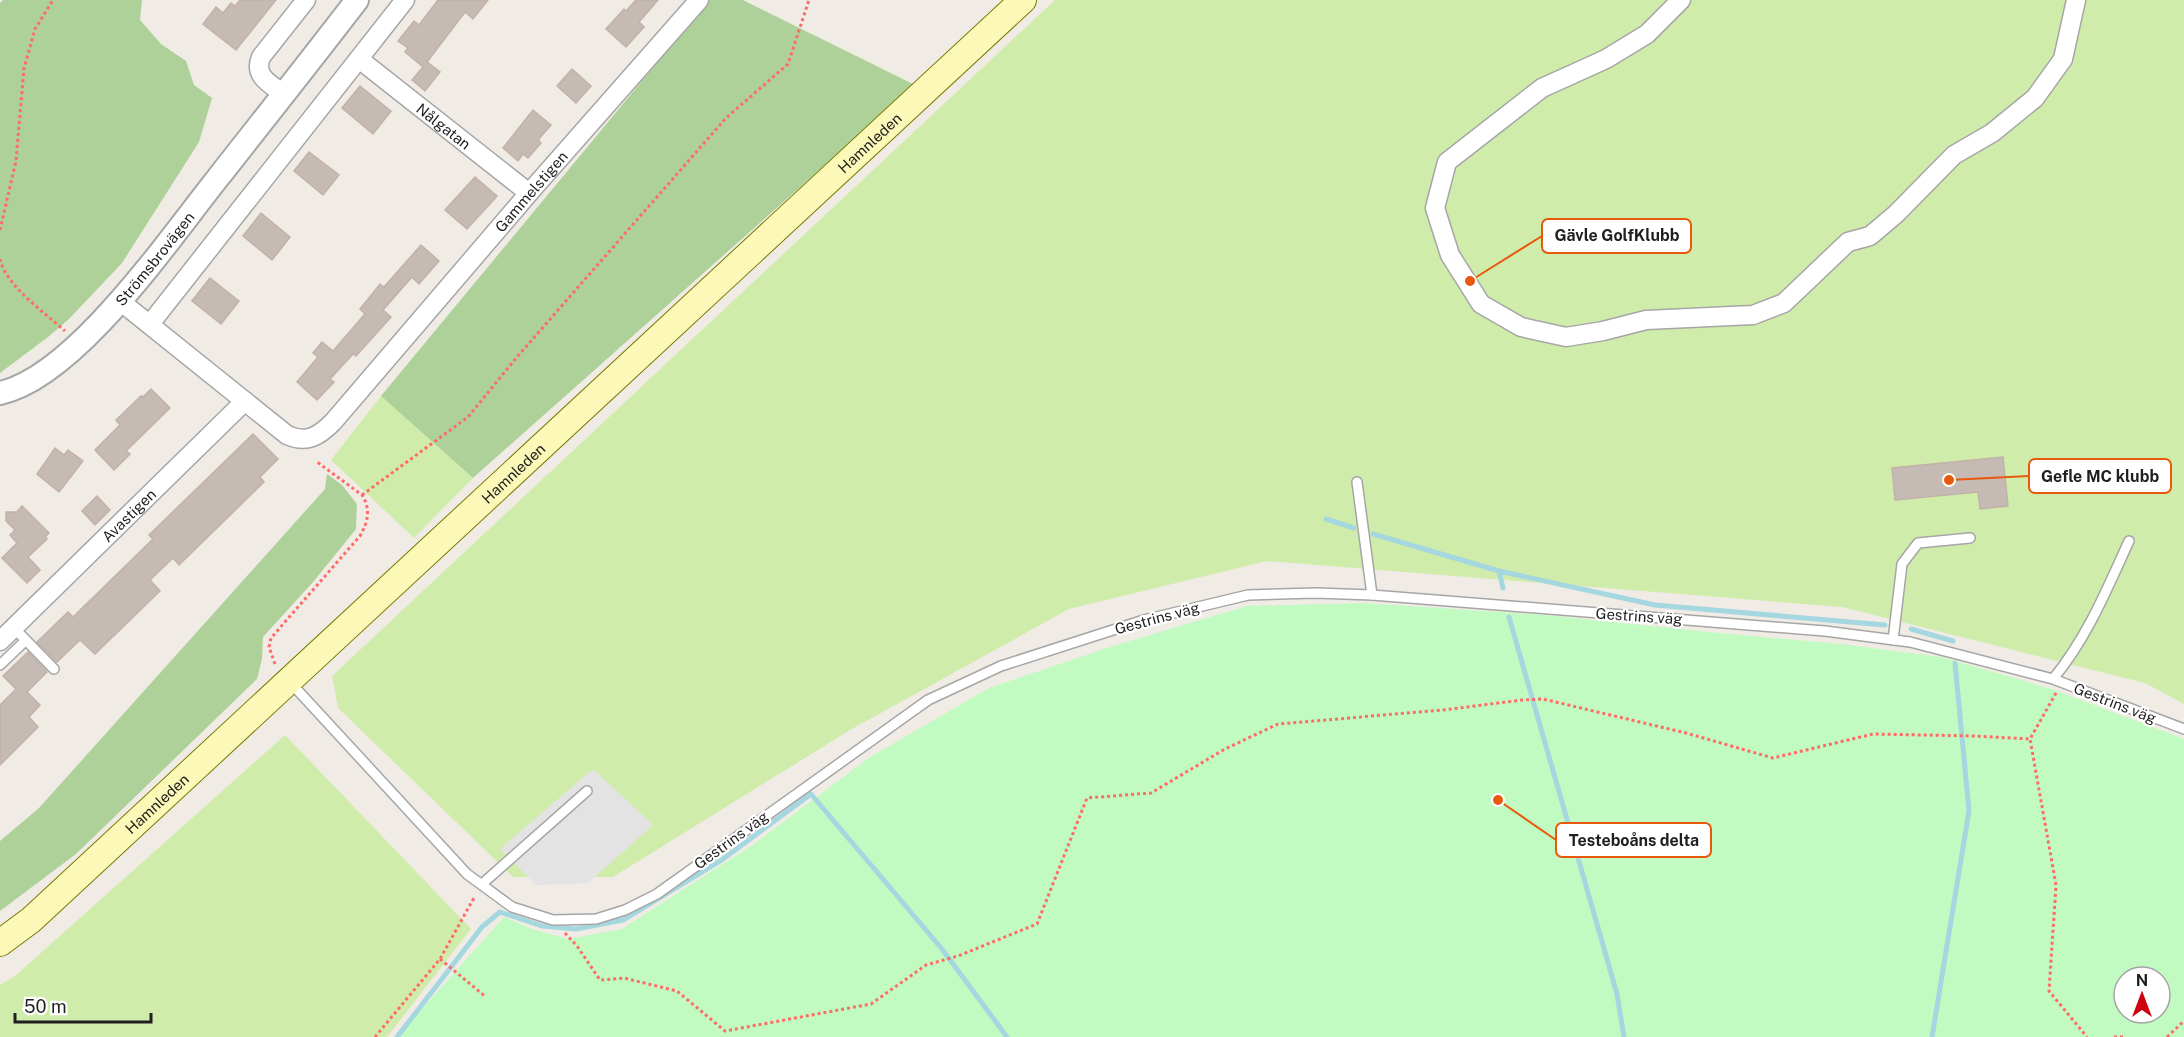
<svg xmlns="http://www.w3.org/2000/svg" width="2184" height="1037" font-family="'Public Sans',sans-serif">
<rect width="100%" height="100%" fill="#f0ece5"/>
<g fill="#d0ecaa">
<polygon points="1055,0 2184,0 2184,704 2145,683 1842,607 1267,561 1069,609 850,730 613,877 513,877 338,708 332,676"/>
<polygon points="381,396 473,478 414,538 331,460"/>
<polygon points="285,735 471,929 387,1037 0,1037 0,985 15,976"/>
</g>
<g fill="#aed199">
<polygon points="3,0 142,0 140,20 161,44 186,61 194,85 212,98 199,142 122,263 69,319 48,337 0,373 0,3"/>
<polygon points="709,0 743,0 915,85 473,478 381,396"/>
<polygon points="327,474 342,485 357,504 356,529 314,581 263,637 262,659 257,679 76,854 0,911 0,841 39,808 325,489"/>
</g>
<path fill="#c2fbc1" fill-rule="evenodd" d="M 1362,603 L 1545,615 L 1709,632 L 1841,644 L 1941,657 L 2052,689 L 2184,739 L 2184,1037 L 397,1037 L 504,917 L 532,929 L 568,939 L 622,929 L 754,844 L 870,757 L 989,688 L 1113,646 L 1247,606 ZM 2124,977 L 2160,977 L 2160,1013 L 2124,1013 Z"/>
<polygon fill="#e3e3e3" points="593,769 653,825 588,883 536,885 500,849"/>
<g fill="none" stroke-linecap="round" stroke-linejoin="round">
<g stroke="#a4d7df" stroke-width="5">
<polyline points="1326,519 1354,528"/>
<polyline points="1373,534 1499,571 1655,605 1885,625"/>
<polyline points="1499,571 1503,588"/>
<polyline points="1509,617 1617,994 1624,1037"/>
<polyline points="1911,629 1953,641"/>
<polyline points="397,1037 482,927 500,912 542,926 576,929 623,920 723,859 811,794 942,949 1007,1037"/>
<polyline points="1932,1037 1969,811 1955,663"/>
</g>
</g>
<g fill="#c5bbb4" stroke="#c3b1a7" stroke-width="1.5">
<polygon points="240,0 276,0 236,50 203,24 216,7 223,13 231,3 235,6"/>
<polygon points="438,0 488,0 473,19 465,12 427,62 440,72 425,91 412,80 423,67 405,52 408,48 398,41 414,21 419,25"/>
<polygon points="636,0 658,0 639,22 644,27 626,47 606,29 624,9 626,11"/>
<polygon points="572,69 591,86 576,103 557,86"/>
<polygon points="360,86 391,111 373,134 342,108"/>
<polygon points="533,110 551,125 538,140 541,143 528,158 523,154 518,161 503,148"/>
<polygon points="309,152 339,175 323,195 294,171"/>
<polygon points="475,177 497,196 467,229 445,210"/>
<polygon points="261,213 290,237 272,260 243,236"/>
<polygon points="421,245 439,261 419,284 412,277 383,310 391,317 356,356 353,354 330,379 334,382 317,400 297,382 318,357 313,353 322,342 333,351 365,314 360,309 380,284 384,287"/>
<polygon points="210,278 239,301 221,324 192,301"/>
<polygon points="151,389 170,408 126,451 130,454 114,470 95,450 120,425 116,420 141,396 143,397"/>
<polygon points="253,434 278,459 260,477 264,482 179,565 173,558 150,580 160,591 95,654 80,640 57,662 37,642 68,612 73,617 153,539 149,535"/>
<polygon points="55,448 64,455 68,450 83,461 59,492 37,474"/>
<polygon points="2003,457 2008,506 1980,509 1978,492 1895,500 1892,468"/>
<polygon points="97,496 110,510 95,525 82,511"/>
<polygon points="22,506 49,533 45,537 47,539 28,557 40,570 27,583 2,558 17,543 10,535 15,530 6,521 6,512 17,512"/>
<polygon points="28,652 47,672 27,692 40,705 29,717 38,727 0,765 0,705 16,689 3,676"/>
</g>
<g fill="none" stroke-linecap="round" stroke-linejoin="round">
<defs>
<g id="service">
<polyline points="1357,482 1372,595"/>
<polyline points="14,628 54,669"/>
<polyline points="1893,640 1902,564 1918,543 1970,538"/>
<polyline points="0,665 25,641"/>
<path d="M 2053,679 C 2087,638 2107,589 2129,541"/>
<polyline points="290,682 467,874 512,907 553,920 596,919 625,910 657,894 928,700 1001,666 1144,620 1248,595 1316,593 1372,595 1825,631 1910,642 2053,679 2184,729"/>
<polyline points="482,884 587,791"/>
</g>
<g id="minor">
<polyline points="1681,0 1647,34 1606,59 1542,88 1447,162 1435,208 1450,255 1481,304 1521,327 1566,337 1603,331 1646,320 1753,315 1784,303 1848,242 1870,236 1896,214 1954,155 1992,133 2035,98 2063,59 2076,0"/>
<path id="s1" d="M 359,59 L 529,193"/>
<path d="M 284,94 C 270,84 253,76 261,57 L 306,0"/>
<path id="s2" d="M 120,301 L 287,435 C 307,444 319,436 333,422 L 529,193 L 699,0"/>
<polyline points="150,324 405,0"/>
<path id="s3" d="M 0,641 L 245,401"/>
</g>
<g id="tertiary">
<path id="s4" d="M 0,393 C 75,377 169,239 217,179 C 264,119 311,60 357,0"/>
</g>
<g id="secondary">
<path id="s5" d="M 0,943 L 31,920 L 1023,0"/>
</g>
</defs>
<use href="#service" stroke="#a6a6a6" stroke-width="12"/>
<use href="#minor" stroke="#a6a6a6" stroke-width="21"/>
<use href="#tertiary" stroke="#a6a6a6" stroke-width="26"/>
<use href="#secondary" stroke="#797c01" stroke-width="28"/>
<g stroke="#ff6b68" stroke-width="3" stroke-dasharray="3 3" stroke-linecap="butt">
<polyline points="0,230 16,161 24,68 35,29 53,0"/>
<path d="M 0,259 C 6,286 45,313 65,331"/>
<polyline points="362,495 468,417 517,357 726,118 788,64 809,0"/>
<path d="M 275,664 L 269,647 L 271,638 L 360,536 C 368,522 371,509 362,495 L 317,462"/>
<polyline points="2056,693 2030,739 2056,885 2049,991 2087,1037"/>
<polyline points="565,933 577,946 600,980 624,978 677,991 725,1031 871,1004 926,965 958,956 1037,924 1087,798 1151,793 1225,749 1278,724 1443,710 1522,700 1543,699 1686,733 1773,758 1873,734 1974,736 2030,739"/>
<polyline points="440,959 486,997"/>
<polyline points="375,1037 440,959 475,896"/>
<polyline points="2114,1037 2125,1037"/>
<polyline points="2167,1037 2184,1021"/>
</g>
<use href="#service" stroke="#fff" stroke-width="9"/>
<use href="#minor" stroke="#fff" stroke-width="18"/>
<use href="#tertiary" stroke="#fff" stroke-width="22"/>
<use href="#secondary" stroke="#fcf9b8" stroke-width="26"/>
</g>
<g text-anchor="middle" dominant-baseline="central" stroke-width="4.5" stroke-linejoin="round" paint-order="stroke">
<g font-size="15" fill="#1f1f1f" stroke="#fff">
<text stroke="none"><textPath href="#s1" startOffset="108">Nålgatan</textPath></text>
<text stroke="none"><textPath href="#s5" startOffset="1182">Hamnleden</textPath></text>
<text stroke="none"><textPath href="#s2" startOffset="570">Gammelstigen</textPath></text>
<text stroke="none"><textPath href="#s4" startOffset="208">Strömsbrovägen</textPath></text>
<text stroke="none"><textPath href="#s5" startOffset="696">Hamnleden</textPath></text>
<text stroke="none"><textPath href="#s3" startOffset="180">Avastigen</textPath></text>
<text transform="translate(1639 616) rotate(4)">Gestrins väg</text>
<text transform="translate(1157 618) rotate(-15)">Gestrins väg</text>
<text transform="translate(2115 703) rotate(21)">Gestrins väg</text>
<text stroke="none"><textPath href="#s5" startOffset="210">Hamnleden</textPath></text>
<text transform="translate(731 840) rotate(-36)">Gestrins väg</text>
</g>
</g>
<path fill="none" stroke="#e8590c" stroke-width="2" d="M1470 281L1542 236M1949 480L2029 476M1498 800L1556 840"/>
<g fill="#e8590c" stroke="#fff" stroke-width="2">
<circle cx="1470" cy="281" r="6"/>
<circle cx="1949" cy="480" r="6"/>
<circle cx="1498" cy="800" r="6"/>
</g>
<g fill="#fff" stroke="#e8590c" stroke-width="2">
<rect x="1542" y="219" width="149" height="34" rx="6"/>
<rect x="2029" y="459" width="142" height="34" rx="6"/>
<rect x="1556" y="823" width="155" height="34" rx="6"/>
</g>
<g font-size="16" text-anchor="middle" font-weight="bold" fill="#1f1f1f">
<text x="1617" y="241">Gävle GolfKlubb</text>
<text x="2100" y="482">Gefle MC klubb</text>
<text x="1634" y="846">Testeboåns delta</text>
</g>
<g transform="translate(2142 995)"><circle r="28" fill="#ffffff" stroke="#a5a5a5" stroke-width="1.5"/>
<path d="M0-4.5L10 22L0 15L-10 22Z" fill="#cf0012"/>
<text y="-9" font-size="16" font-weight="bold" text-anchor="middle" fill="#1f1f1f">N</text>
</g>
<path d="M15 1013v9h136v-9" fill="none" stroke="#1f1f1f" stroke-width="3"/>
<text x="24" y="1013" font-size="18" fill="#1f1f1f" stroke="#ffffff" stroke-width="4.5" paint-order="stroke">50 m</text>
</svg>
